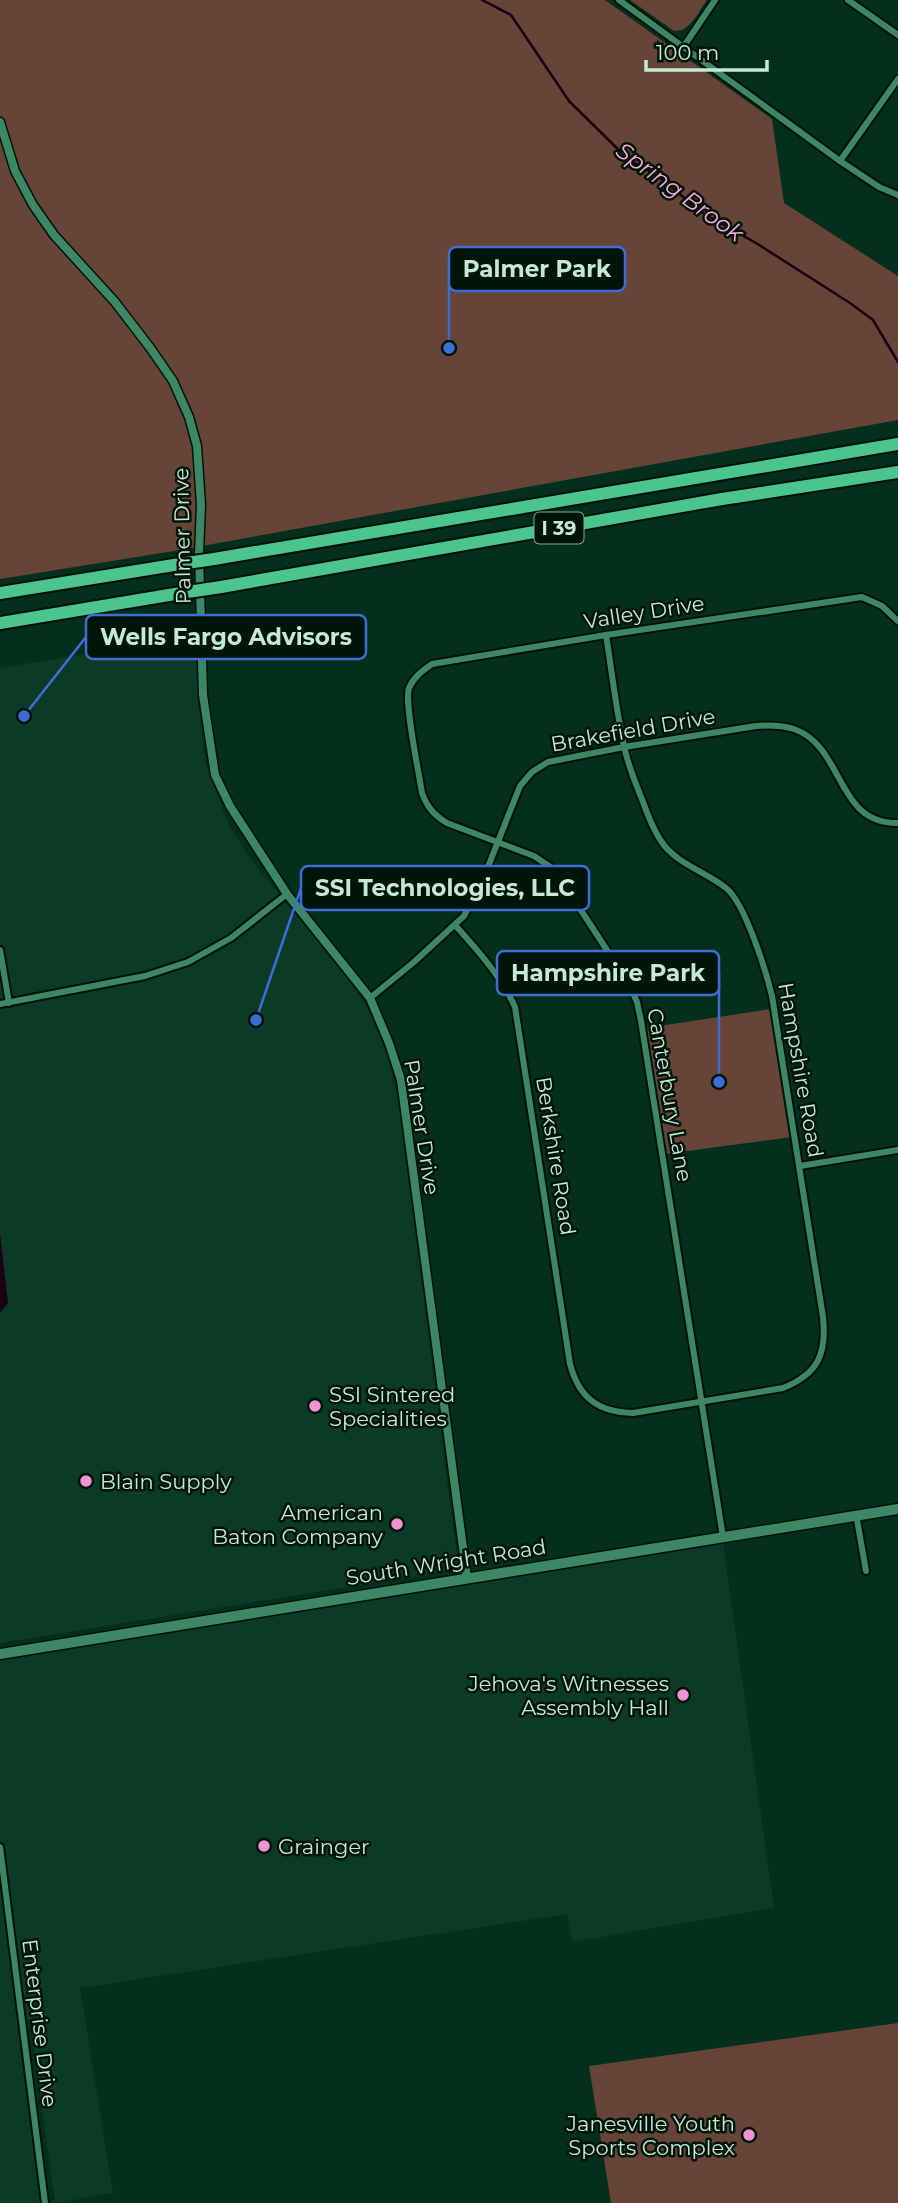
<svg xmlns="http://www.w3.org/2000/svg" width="898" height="2203" font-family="Montserrat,sans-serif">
<rect width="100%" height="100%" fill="#052f1d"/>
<g fill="#0b3b27">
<polygon points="196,636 198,701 205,762 229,826 249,857 349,980 368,1010 388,1057 398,1101 458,1565 453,1570 441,1572 0,1643 0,668"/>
<polygon points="723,1544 774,1908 572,1942 567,1914 80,1988 113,2193 55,2203 30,2020 17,2023 41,2203 0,2203 0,1660"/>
</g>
<g fill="#664437">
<polygon points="0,0 605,0 772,119 784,203 898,276 898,420 174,551 0,579"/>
<path d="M 630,0 L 707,0 C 698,12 690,32 674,31 Z"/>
<polygon points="771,1009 792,1137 665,1154 646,1028"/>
<polygon points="898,2023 898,2203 611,2203 589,2066"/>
</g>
<polygon fill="#1c0014" points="0,1234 8,1303 0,1313"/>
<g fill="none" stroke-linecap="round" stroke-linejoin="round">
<polyline stroke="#1c0014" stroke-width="2.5" points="482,0 511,15 569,101 628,159 658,176 701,212 756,243 850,303 873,320 898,362"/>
<defs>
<g id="minor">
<polyline points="619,0 840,161 879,187 898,195"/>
<polyline points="848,0 898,35"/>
<polyline points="684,46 715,0"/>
<polyline points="840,161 898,79"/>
<path d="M 455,925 C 478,951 501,976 515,1007 L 570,1364 C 579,1398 598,1412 633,1413 L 783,1388 C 818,1374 827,1354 823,1317 L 772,996 C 766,971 745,903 726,888 C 705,871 676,864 661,841 C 653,829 648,816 643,802 C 636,784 628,766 624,746 C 616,710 612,672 606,635"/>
<polyline points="0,950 9,1003"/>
<path d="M 370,998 L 414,962 L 464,916 L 482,882 L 520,786 L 532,772 L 548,762 L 624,747 L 756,726 C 769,725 781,725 794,729 C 845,747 835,824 898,823"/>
<polyline points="0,1004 145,976 188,962 231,938 287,894"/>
<polyline points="800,1166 898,1150"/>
<polyline points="856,1514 866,1571"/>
<path d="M 723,1537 L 641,1021 L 637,1002 L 629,984 L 560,878 L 549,866 L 534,856 L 447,823 C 434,815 427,807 422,793 C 419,773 404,703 409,688 C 414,677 422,671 432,664 L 606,635 L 862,597 L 882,606 L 898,621"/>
<polyline points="0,1847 45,2203"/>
</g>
<polyline id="tertiary" points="0,122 15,171 33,205 54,235 115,302 151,349 173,381 189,417 197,446 201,505 199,554 203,695 215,775 230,806 287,894 370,998 389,1043 401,1080 467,1578"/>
<polyline id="secondary" points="0,1654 898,1509"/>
<g id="motorway">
<polyline points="214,559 898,444"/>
<polyline points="221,587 722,499 898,472"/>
<polyline points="0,593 180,564"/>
<polyline points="0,623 181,593"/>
</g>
</defs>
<use href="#minor" stroke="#00140a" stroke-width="10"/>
<use href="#tertiary" stroke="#00140a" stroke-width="11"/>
<use href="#secondary" stroke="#00140a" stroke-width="13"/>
<use href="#motorway" stroke="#00140a" stroke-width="16"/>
<use href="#minor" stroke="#3e8764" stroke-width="6"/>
<use href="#tertiary" stroke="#3e8764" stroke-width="8"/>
<use href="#secondary" stroke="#3e8764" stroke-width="10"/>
<use href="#motorway" stroke="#4cc48d" stroke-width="12"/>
<defs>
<g id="motorway-bridge">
<polyline points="180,564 214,559"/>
<polyline points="181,593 221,587"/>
</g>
</defs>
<use href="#motorway-bridge" stroke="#00140a" stroke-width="16" stroke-linecap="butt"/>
<use href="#motorway-bridge" stroke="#4cc48d" stroke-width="12"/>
</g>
<g fill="#f491d3" stroke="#001508" stroke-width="2.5">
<circle cx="315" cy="1406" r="7"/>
<circle cx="86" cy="1481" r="7"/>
<circle cx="397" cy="1524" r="7"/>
<circle cx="683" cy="1695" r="7"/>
<circle cx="264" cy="1846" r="7"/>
<circle cx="749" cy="2135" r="7"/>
</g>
<g text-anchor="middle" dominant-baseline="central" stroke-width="5" stroke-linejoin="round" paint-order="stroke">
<rect fill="#001508" stroke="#8aa997" stroke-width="2" x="534.5" y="512.5" width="49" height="31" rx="5"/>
<g font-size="19" font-weight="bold" fill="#c5e9d4">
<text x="559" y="528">I 39</text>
</g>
<g font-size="21" fill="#c5e9d4" stroke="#001508">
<text transform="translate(182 536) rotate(-91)">Palmer Drive</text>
<text transform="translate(644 612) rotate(-9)">Valley Drive</text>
<text transform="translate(633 730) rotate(-10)">Brakefield Drive</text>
<text transform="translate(801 1070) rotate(80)">Hampshire Road</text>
<text transform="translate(670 1095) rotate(80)">Canterbury Lane</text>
<text transform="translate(422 1127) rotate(81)">Palmer Drive</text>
<text transform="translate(556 1156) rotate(81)">Berkshire Road</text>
<text transform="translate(446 1562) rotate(-9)">South Wright Road</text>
<text transform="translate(40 2023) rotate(83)">Enterprise Drive</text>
</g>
<g font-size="21" fill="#c5e9d4" stroke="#001508" text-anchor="start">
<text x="329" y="1394">SSI Sintered<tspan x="329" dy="24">Specialities</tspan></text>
<text x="100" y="1481">Blain Supply</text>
<text x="383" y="1512" text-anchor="end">American<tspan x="383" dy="24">Baton Company</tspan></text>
<text x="669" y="1683" text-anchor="end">Jehova's Witnesses<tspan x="669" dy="24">Assembly Hall</tspan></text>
<text x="278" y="1846">Grainger</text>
<text x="735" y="2123" text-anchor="end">Janesville Youth<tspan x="735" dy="24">Sports Complex</tspan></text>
</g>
<g font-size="23" font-style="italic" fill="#f9a9de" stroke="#001508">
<text transform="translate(680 192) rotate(36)">Spring Brook</text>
</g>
</g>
<path fill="none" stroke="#3f6dd7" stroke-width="2.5" d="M449 348L449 269M24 716L86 637M256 1020L301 888M719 1082L719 973"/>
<g fill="#3f6dd7" stroke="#001508" stroke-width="2.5">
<circle cx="449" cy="348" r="7"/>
<circle cx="24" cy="716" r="7"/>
<circle cx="256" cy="1020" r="7"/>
<circle cx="719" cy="1082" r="7"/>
</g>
<g fill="#001508" stroke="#3f6dd7" stroke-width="2.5">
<rect x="449" y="247" width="176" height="44" rx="7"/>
<rect x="86" y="615" width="280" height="44" rx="7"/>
<rect x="301" y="866" width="288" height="44" rx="7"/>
<rect x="497" y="951" width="222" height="44" rx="7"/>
</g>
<g font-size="23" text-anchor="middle" font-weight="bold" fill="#c5e9d4">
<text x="537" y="277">Palmer Park</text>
<text x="226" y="645">Wells Fargo Advisors</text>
<text x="445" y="896">SSI Technologies, LLC</text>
<text x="608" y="981">Hampshire Park</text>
</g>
<path d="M646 60v10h121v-10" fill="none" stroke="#c5e9d4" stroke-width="3.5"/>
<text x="656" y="60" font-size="21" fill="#c5e9d4" stroke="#001508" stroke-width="5" paint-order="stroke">100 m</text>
</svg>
